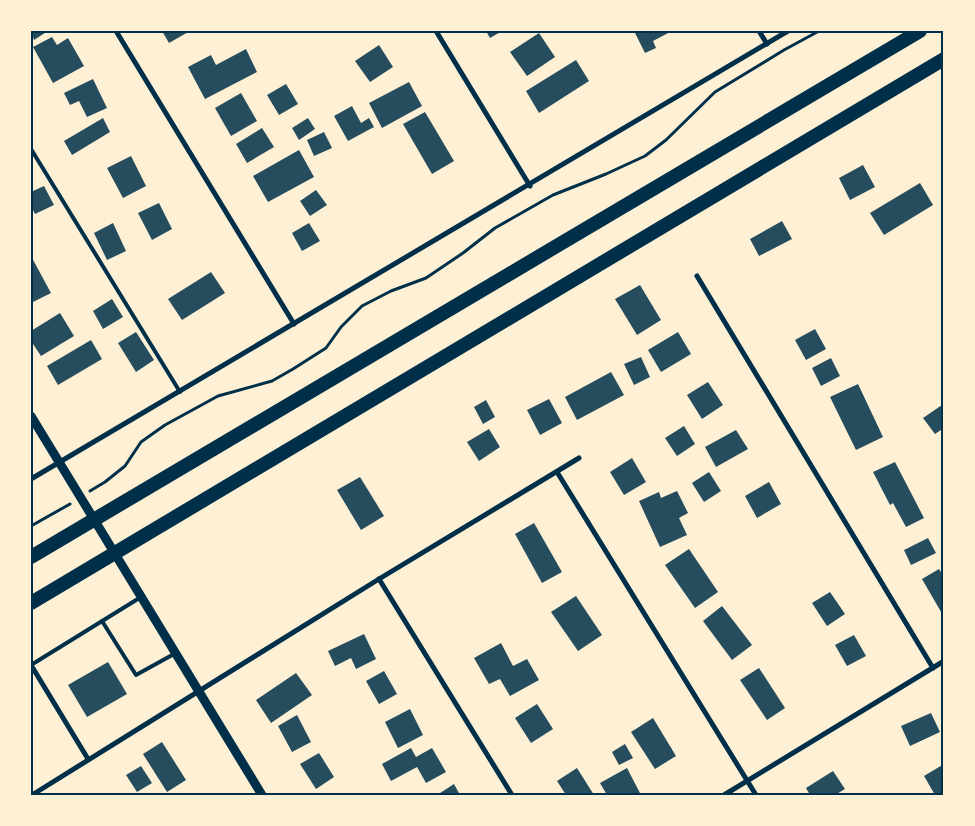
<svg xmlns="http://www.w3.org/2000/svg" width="975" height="826" font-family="'Source Sans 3',sans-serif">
<rect width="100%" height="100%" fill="#fdf0d5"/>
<g fill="#264d5e">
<polygon points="31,31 48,31 34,40"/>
<polygon points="162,31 190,31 169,43"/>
<polygon points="486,31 502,31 490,38"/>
<polygon points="634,31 672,31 653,41 656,48 645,53"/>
<polygon points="539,33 555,57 527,76 510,52"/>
<polygon points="52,37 57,45 68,38 84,66 53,83 33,47"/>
<polygon points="379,45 393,67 370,82 355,61"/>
<polygon points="246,49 257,72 205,99 188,67 211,55 216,65"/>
<polygon points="576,60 589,81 539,113 526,91"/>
<polygon points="93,79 107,108 87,117 79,101 70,105 64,93"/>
<polygon points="409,82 422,106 382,128 369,103"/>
<polygon points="286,84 298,104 279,115 267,95"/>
<polygon points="241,93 257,121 231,136 215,108"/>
<polygon points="352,106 361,123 369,118 374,127 348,141 334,116"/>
<polygon points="425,112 454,161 432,174 403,124"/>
<polygon points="103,118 110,132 72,155 64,141"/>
<polygon points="308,118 315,129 299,140 292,128"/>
<polygon points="262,128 274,147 247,163 236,144"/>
<polygon points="324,132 332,148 314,156 307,140"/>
<polygon points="299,150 314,177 268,202 253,176"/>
<polygon points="131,156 146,186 123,198 107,168"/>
<polygon points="863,165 875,187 850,200 839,178"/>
<polygon points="920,183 933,205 884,235 870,213"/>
<polygon points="44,186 54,205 35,214 31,206 31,192"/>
<polygon points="316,190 327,205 310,216 300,201"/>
<polygon points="159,203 172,229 152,240 138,213"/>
<polygon points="782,221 792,239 759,256 750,239"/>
<polygon points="113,223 126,251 107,260 94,233"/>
<polygon points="309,223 320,241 302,251 292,233"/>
<polygon points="31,256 51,293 31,303"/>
<polygon points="211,272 225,293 182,320 168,299"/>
<polygon points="640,285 661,320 637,335 615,299"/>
<polygon points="112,299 123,317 103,329 93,311"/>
<polygon points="60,313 74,336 41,356 31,341 31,331"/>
<polygon points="815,329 826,349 806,360 795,340"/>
<polygon points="136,332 154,360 136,372 118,343"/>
<polygon points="678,332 691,354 661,372 648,350"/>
<polygon points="91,340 102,359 58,385 47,366"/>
<polygon points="641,357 650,377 634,385 624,364"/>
<polygon points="831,358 840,376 821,386 812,368"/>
<polygon points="611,372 624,395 577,420 565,397"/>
<polygon points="708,382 723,405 702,419 687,395"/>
<polygon points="858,384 883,437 856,450 830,397"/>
<polygon points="549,399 562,423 540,435 527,410"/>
<polygon points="486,400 495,417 483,424 474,407"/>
<polygon points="942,405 944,407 944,428 935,434 923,418"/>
<polygon points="684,426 695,444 677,456 665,438"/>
<polygon points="489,429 500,447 479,461 467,442"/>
<polygon points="736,430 748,449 716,467 705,447"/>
<polygon points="632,458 646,482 624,495 610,472"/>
<polygon points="895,462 924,518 906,527 893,503 890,505 873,472"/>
<polygon points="709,472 721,491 704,502 692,483"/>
<polygon points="360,477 384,516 361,530 337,490"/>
<polygon points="769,482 781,504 757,518 745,496"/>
<polygon points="677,491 688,513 679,518 687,535 660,547 639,501 659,492 661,498"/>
<polygon points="534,523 562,572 542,583 515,534"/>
<polygon points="928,538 936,553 911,565 904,550"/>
<polygon points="689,549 718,592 695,608 665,565"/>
<polygon points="939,569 944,577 944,617 922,579"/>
<polygon points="830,592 845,614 827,626 812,603"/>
<polygon points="576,596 602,635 578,651 551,612"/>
<polygon points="722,606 752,645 732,660 703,621"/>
<polygon points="364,634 376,659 356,669 351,658 335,666 328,651"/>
<polygon points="854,635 866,656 847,666 835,645"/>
<polygon points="501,643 513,666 527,659 539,680 510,696 500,679 489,684 474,658"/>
<polygon points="108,662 127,694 87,717 68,685"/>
<polygon points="759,668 785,708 767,720 740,680"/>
<polygon points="384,671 397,694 379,704 366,681"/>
<polygon points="296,673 312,695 271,723 256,700"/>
<polygon points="537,704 553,729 531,743 515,718"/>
<polygon points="410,709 423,735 398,748 385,722"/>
<polygon points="931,713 940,732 910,746 901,726"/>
<polygon points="297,715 311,742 292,752 278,726"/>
<polygon points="653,718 676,756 655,769 631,732"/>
<polygon points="162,742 186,780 167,792 143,754"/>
<polygon points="625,744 633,758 619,765 612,752"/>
<polygon points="411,748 416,757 432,748 446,772 426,783 417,767 391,781 382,764"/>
<polygon points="319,753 334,777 316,789 300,764"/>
<polygon points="944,764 944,793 935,795 924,776"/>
<polygon points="141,766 152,783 137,792 126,775"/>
<polygon points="577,768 594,795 566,795 557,781"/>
<polygon points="627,768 641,795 607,795 600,783"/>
<polygon points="833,771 845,789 835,795 810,795 806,788"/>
<polygon points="454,784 460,795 437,795"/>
</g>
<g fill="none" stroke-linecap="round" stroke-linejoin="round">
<g stroke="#003049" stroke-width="3">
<polyline points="90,491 105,482 125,466 141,442 165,425 218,396 272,381 293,369 326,348 341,327 362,306 391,291 426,278 463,253 495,228 553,195 606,174 645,156 666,140 715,92 784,50 819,31"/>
<polyline points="31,526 70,504"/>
</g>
<g stroke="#003049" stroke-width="4">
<polyline points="31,149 180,392"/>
<polyline points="102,621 136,675 174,654"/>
<polyline points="31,665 141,597"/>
</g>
<g stroke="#003049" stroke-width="5">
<polyline points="116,31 294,324"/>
<polyline points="436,31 530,186"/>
<polyline points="759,31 767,44"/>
<polyline points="697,276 933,668"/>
<polyline points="557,472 756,795"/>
<polyline points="31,479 788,31"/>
<polyline points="379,579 512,795"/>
<polyline points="31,665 88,759"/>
<polyline points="32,795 379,579 579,458"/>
<polyline points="724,795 944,661"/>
</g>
<polyline stroke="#003049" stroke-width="9" points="31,416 262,795"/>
<g stroke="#003049" stroke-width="14">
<polyline points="31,557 920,31"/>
<polyline points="31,603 944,59"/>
</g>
</g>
<rect width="975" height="826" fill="none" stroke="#fdf0d5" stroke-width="65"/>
<rect x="32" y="32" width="910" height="762" fill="none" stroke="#003049" stroke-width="2"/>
</svg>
